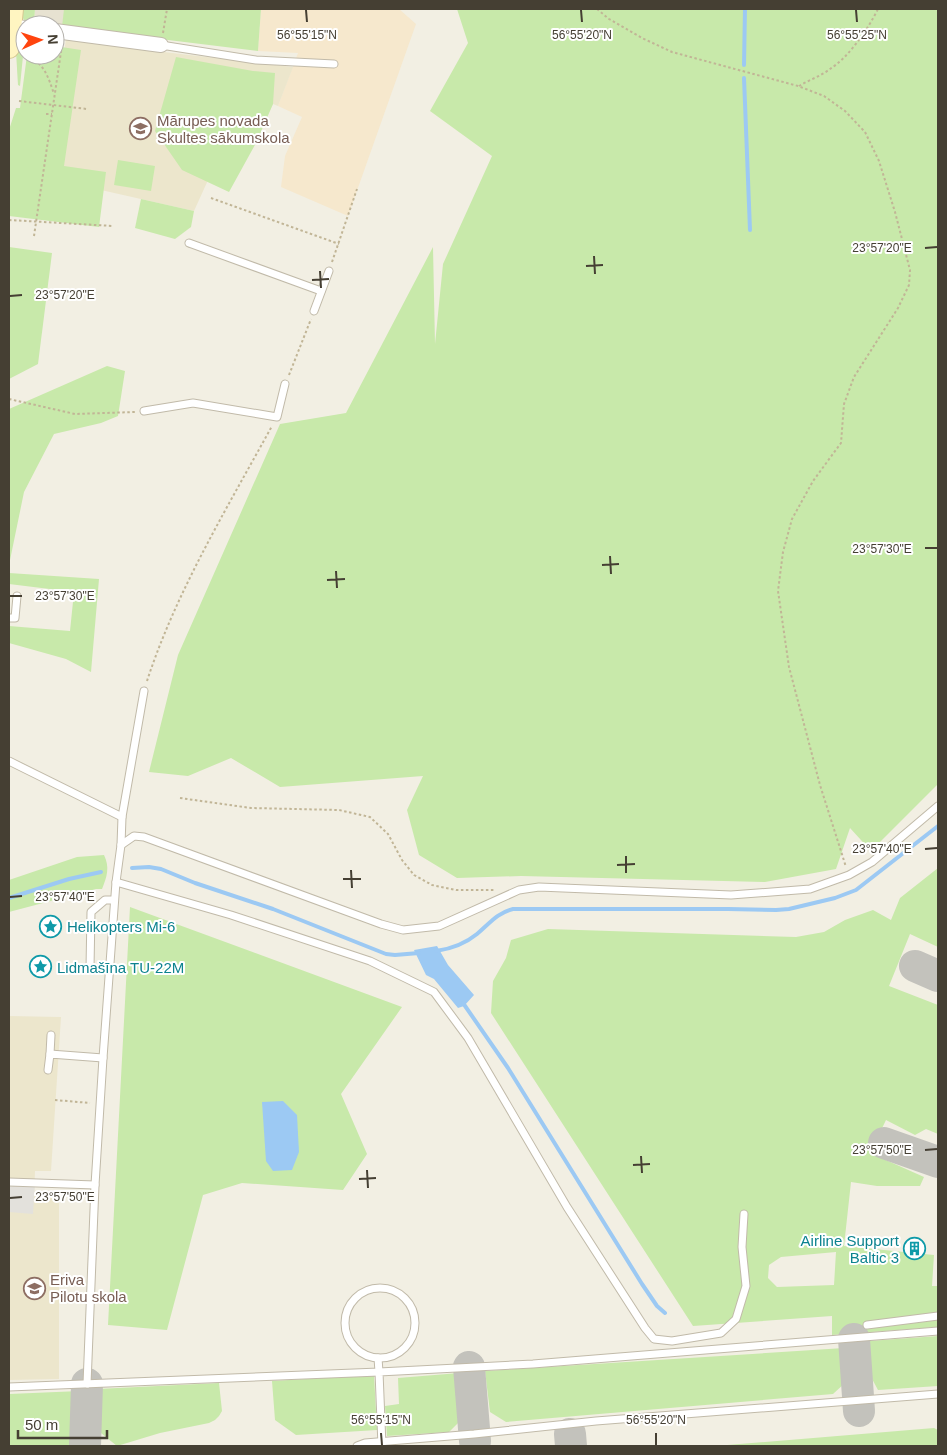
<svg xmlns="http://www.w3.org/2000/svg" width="947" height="1455" font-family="Arial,sans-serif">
<rect width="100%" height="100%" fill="#f2efe3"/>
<polygon fill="#e7e2d1" points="35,9 94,9 91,30 34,23"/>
<polygon fill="#f6e8cd" points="261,9 399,9 416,24 348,216 281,187 285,156 302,117 278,106 298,53 258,51"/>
<g fill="#ece6cc">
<polygon points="66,39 155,51 293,67 278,106 273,104 259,134 233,125 194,211 101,190 44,183"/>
<polygon points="9,1016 61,1017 51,1171 35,1171 34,1196 59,1198 59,1379 9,1380"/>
</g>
<g fill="#c8e9aa" fill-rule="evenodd">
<path d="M 19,9 L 35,9 L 34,23 C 24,22 21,18 19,9 Z"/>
<polygon points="64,9 261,9 258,51 62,27"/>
<polygon points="457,9 938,9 938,784 871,851 850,828 836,869 765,882 521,876 457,878 419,855 407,810 423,776 280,787 231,758 188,776 149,772 178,655 280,424 346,413 433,247 435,344 443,264 492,156 430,111 468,43"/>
<polygon points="55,46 81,50 64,166 106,172 99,227 9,216 9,130 16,108 20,108 27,55 55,55"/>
<polygon points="16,52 19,52 23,56 20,86 18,85"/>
<polygon points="176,57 253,71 275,73 273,104 256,143 229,192 182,170 155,131"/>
<polygon points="118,160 155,166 151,191 114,185"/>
<polygon points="141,199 194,211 191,227 175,239 135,228"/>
<polygon points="9,247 52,253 38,364 9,379"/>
<polygon points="107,366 125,371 118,416 101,423 54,434 24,492 9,565 9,409"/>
<polygon points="9,573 99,579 91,672 66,659 9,643 9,626 70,631 74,592 9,584"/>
<path d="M 104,855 C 110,867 107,877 102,889 L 96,889 L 9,912 L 9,880 L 77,857 Z"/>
<path d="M 938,868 L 938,947 L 910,934 L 889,986 L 938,1005 L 938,1134 L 926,1129 L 915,1135 L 886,1120 L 870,1153 L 924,1177 L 920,1186 L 877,1186 L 851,1182 L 844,1246 L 934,1255 L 932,1286 L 938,1286 L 938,1327 L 832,1335 L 832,1316 L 693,1326 L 491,1013 L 493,981 L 506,958 L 511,940 L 548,929 L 796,937 L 824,932 L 845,920 L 873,910 L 891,920 L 900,898 ZM 836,1252 L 834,1285 L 777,1287 L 768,1278 L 769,1265 L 781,1257 Z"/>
<polygon points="130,907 402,1007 341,1094 367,1154 343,1190 242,1183 203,1195 167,1330 108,1325"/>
<polygon points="938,1336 938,1386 878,1390 871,1377 869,1341"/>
<polygon points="844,1348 845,1383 833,1394 506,1422 490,1412 485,1371"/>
<polygon points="459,1373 462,1419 449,1432 387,1436 385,1406 399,1404 398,1378"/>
<polygon points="374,1375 377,1430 296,1435 275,1420 272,1381"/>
<polygon points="219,1383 222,1411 219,1416 215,1420 209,1423 160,1433 117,1446 96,1429 97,1389"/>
<polygon points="80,1391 78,1437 71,1446 9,1446 9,1394"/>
<polygon points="934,1428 938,1430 938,1446 715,1446"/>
</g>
<polygon fill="#e3e1dc" points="9,1182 35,1183 33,1214 9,1212"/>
<g fill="#9cc9f3">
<polygon points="437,946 448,965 474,995 464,1006 458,1008 434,979 426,975 414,950"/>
<polygon points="283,1101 297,1115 299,1152 292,1170 273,1171 266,1161 262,1102"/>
</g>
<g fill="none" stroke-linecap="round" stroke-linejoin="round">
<g stroke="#9cc9f3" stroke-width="4">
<polyline points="744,65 745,9"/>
<polyline points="744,78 750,230"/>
<polyline points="132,868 149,867 161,869 195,883 273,909 386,954 395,955 419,953"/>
<polyline points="9,898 69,879 101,872"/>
<path d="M 436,951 C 450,949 466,943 477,934 C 490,923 497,913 513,909 L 728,909 L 776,910 L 789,909 L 835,898 L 856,890 L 938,826"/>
<polyline points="463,1003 508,1068 642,1284 657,1306 665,1313"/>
</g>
<g stroke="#c3c2bc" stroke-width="32">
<polyline points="915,966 938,976"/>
<polyline points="884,1143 938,1162"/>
<polyline points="854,1339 859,1411"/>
<polyline points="469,1367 475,1441"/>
<polyline points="570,1434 571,1446"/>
<polyline points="85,1446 87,1384"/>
</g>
<defs>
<g id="service">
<polyline points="161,45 256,60 334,64"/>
<polyline points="189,243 321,291"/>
<polyline points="314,311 329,271"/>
<polyline points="144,411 193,403 277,417 285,384"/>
<polyline points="9,618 15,618 17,596"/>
<polyline points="9,761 122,817 144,691"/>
<polyline points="121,845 134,836 144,837 381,924 403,930 439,926 519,890 539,887 731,895 810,889 849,875 872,862 938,806"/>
<polyline points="116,882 231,915 370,961 434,992 468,1038 567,1207 645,1328 654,1339 672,1341 721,1333 736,1319 746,1286 742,1247 744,1214"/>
<polyline points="90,968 91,912 105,900 114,900"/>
<polyline points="50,1054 51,1035"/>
<polyline points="48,1070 50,1054 103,1058"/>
<polyline points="9,1182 95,1185"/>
<circle cx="380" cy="1323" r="35"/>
<polyline points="867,1325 938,1316"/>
<polyline points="87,1384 95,1185 103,1058 116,882 121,845 122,817"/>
<polyline points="9,1387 379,1372 378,1358"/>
<polyline points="357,1446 365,1443 474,1434 596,1421 938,1394"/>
<polyline points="382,1446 379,1372 533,1364 938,1331"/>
</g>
<g id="minor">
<polyline points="9,26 25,28"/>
<polyline points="55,31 161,45"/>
</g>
<polyline id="secondary" points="9,48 13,9"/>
</defs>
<use href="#service" stroke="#c1baa9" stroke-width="9"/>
<use href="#minor" stroke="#c1baa9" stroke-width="16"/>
<use href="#secondary" stroke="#d5c891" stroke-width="22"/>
<g stroke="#c1b596" stroke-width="2" stroke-dasharray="2.5 2.5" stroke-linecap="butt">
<polyline points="597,9 609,19 642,38 672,52 798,86 824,96 845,111 865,132 879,161 895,212 910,270 909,285 898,308 854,377 844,404 841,443 813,481 792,519 783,552 778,591 789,667 820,785 846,867"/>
<polyline points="163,33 167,9"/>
<path d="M 26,55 C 44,63 48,76 54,94"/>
<path d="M 799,86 C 809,80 821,76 830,69 C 849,57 868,29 878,9"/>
<polyline points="19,101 87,109"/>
<polyline points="46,114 52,114"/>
<polyline points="211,198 339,244"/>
<polyline points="9,220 113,226"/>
<polyline points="34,236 62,45"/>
<polyline points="332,262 357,189"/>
<polyline points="289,375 311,319"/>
<polyline points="9,399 75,414 135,412"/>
<path d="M 147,681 C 176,592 227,508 272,426"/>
<polyline points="180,798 251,808 339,810 370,817 388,834 402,860 414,875 432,885 456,890 494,890"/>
<polyline points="55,1100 90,1103"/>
</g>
<use href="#service" stroke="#fff" stroke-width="7"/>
<use href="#minor" stroke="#fff" stroke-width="14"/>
<use href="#secondary" stroke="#fff5c1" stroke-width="20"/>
</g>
<path fill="none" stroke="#453f33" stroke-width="2" d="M 306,10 L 307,22M 581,10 L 582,22M 856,10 L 857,22M 925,248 L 937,247M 594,256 L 595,274M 586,266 L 603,265M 320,271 L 321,288M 312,280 L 329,279M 10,296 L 22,295M 925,548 L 937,548M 610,556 L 611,574M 602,565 L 619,564M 336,571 L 337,588M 327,580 L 345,579M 10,596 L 22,596M 925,849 L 937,848M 626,856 L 626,873M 617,865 L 635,864M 351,870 L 352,888M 343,879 L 361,879M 10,897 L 22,896M 925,1150 L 937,1149M 641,1156 L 642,1173M 633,1165 L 650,1164M 367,1170 L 368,1188M 359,1179 L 376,1178M 10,1198 L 22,1197M 381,1433 L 382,1445M 656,1433 L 656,1445"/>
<defs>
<symbol id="school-ring" viewBox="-11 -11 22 22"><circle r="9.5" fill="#fff" stroke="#8d6e63" stroke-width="1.5"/><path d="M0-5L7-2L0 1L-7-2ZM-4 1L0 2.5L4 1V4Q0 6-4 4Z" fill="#8d6e63"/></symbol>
<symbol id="sight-ring" viewBox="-11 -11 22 22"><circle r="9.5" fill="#fff" stroke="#0f9aa8" stroke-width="1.5"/><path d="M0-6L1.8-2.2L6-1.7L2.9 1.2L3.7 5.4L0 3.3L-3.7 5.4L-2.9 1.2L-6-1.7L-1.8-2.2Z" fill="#0f9aa8"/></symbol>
<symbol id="building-ring" viewBox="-11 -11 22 22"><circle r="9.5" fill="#fff" stroke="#0f9aa8" stroke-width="1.5"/><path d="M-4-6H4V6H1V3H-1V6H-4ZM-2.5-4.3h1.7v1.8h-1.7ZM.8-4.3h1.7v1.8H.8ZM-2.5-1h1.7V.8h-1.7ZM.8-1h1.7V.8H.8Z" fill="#0f9aa8"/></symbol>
</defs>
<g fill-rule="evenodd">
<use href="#school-ring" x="128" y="116" width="25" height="25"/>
<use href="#sight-ring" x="38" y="914" width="25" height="25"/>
<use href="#sight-ring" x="28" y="954" width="25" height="25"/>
<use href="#building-ring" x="902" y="1236" width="25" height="25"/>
<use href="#school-ring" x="22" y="1276" width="25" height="25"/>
</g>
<g text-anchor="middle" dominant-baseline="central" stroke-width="4" stroke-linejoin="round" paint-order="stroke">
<g font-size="15" fill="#785e54" stroke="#fff" text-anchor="start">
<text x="157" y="120">Mārupes novada<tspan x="157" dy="17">Skultes sākumskola</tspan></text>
<text x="50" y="1279">Eriva<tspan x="50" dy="17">Pilotu skola</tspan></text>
</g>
<g font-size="15" fill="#0d838f" stroke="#fff" text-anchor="start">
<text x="67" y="926">Helikopters Mi-6</text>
<text x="57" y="967">Lidmašīna TU-22M</text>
<text x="899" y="1240" text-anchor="end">Airline Support<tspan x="899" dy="17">Baltic 3</tspan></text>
</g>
</g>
<g font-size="12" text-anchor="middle" fill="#453f33" stroke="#fff" stroke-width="4" stroke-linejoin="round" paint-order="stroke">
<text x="307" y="39">56°55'15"N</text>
<text x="582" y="39">56°55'20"N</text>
<text x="857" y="39">56°55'25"N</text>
<text x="882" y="252">23°57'20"E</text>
<text x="65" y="299">23°57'20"E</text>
<text x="882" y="553">23°57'30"E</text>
<text x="65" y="600">23°57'30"E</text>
<text x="882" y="853">23°57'40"E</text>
<text x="65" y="901">23°57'40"E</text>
<text x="882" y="1154">23°57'50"E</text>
<text x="65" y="1201">23°57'50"E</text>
<text x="381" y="1424">56°55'15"N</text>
<text x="656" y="1424">56°55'20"N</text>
</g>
<rect width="947" height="1455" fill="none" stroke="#453f33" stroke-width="20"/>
<g transform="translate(40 40) rotate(87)"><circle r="24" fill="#ffffff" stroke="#b5b2ad"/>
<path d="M0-4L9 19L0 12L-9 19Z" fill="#ff440e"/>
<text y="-8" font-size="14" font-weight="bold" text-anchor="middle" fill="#453f33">N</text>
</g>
<path d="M18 1430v8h89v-8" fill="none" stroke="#453f33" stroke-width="2.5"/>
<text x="25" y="1430" font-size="15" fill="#453f33" stroke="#ffffff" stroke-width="4" paint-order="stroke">50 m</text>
</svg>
